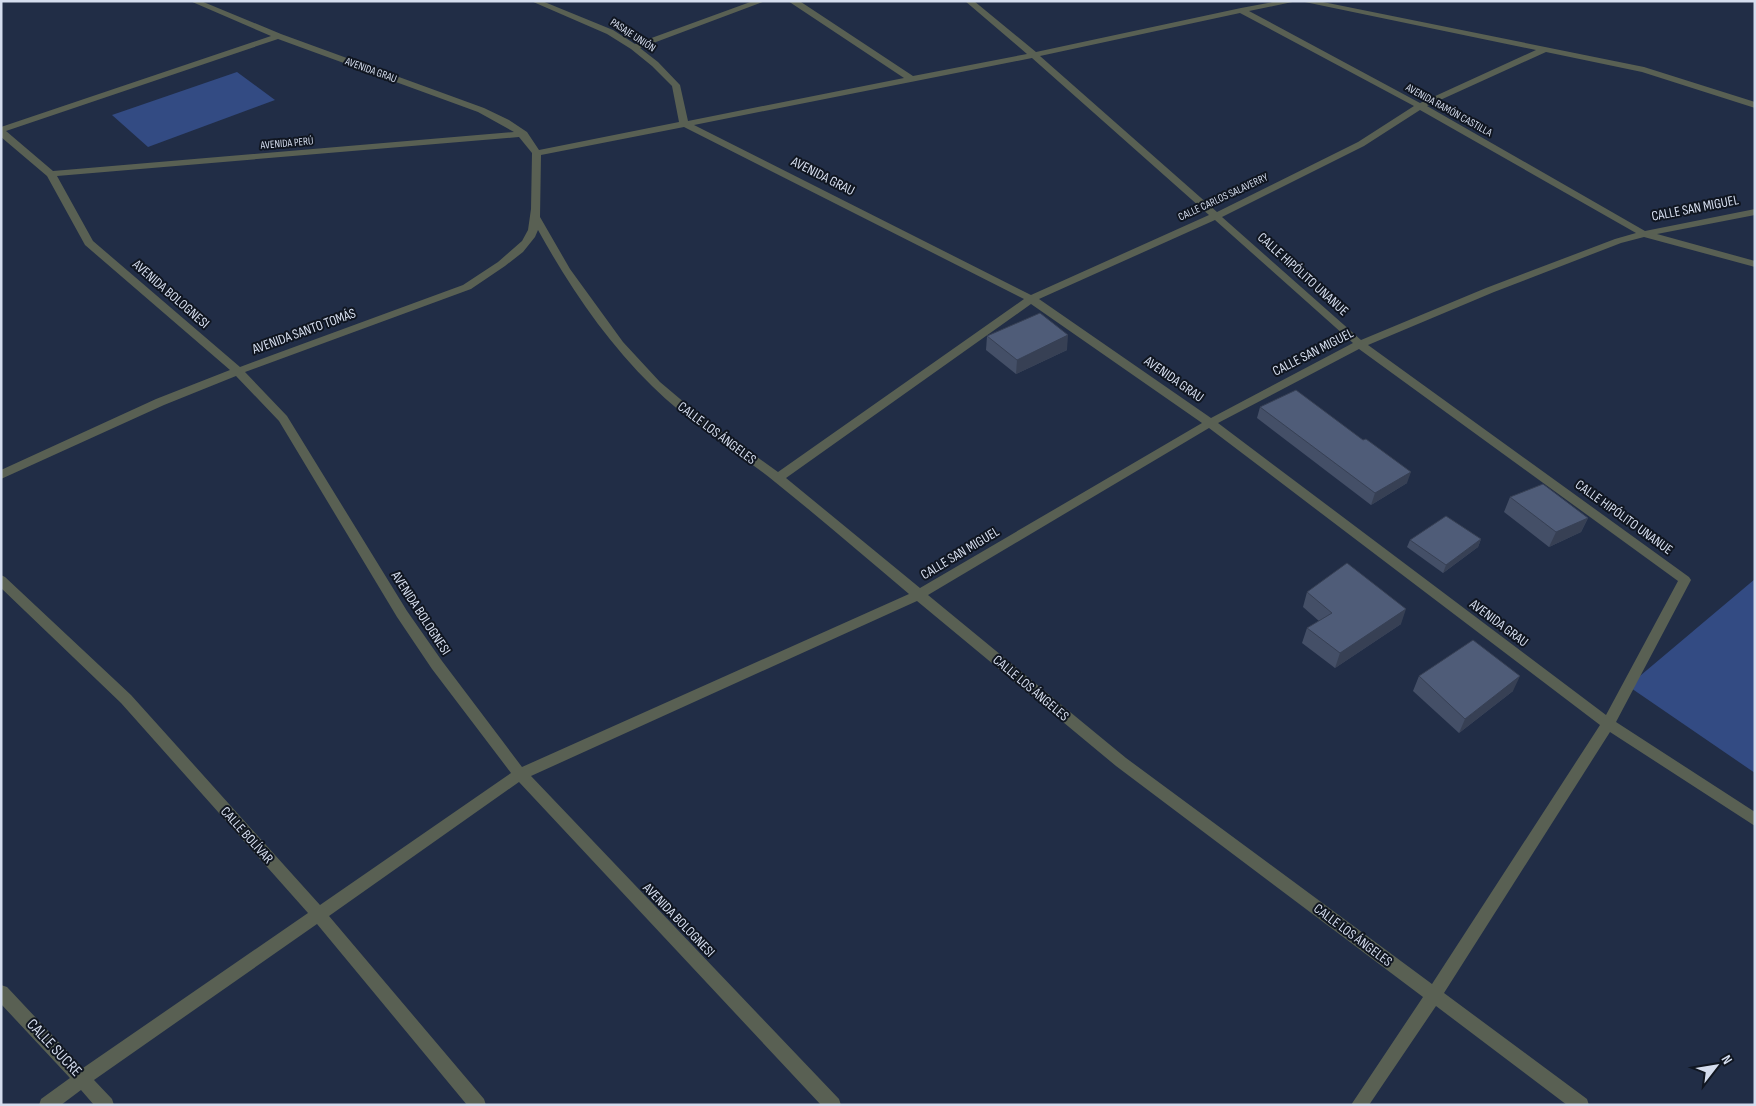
<svg xmlns="http://www.w3.org/2000/svg" width="1756" height="1106" font-family="'Sofia Sans Condensed',sans-serif">
<rect width="100%" height="100%" fill="#212d46"/>
<g fill="#334b83">
<polygon points="237,72 275,100 148,147 112,115"/>
<polygon points="1755,579 1755,773 1628,686"/>
</g>
<g fill="none" stroke-linecap="round" stroke-linejoin="round">
<path fill="#596053" fill-rule="evenodd" d="M 190,1 L 201,1 L 281,34 L 484,108 L 509,120 L 527,132 L 539,150 L 679,122 L 672,86 L 652,66 L 631,49 L 607,34 L 531,1 L 542,1 L 613,30 L 635,44 L 753,1 L 765,1 L 640,48 L 658,62 L 680,85 L 688,121 L 904,78 L 788,1 L 801,2 L 913,76 L 1027,54 L 965,1 L 974,1 L 1036,52 L 1241,8 L 1278,1 L 1297,1 L 1249,11 L 1420,103 L 1536,50 L 1300,1 L 1318,1 L 1644,67 L 1755,102 L 1755,108 L 1642,72 L 1546,52 L 1427,106 L 1645,231 L 1755,209 L 1755,215 L 1657,234 L 1755,261 L 1755,267 L 1644,237 L 1621,243 L 1494,292 L 1368,345 L 1689,577 L 1691,580 L 1616,722 L 1755,812 L 1755,826 L 1610,732 L 1444,993 L 1587,1099 L 1589,1105 L 1567,1105 L 1436,1006 L 1369,1105 L 1351,1105 L 1423,997 L 1116,766 L 917,601 L 531,776 L 839,1099 L 841,1105 L 821,1105 L 519,782 L 329,916 L 484,1099 L 486,1105 L 467,1105 L 317,924 L 94,1080 L 112,1099 L 114,1105 L 94,1105 L 81,1090 L 61,1105 L 39,1105 L 41,1099 L 70,1078 L 1,1004 L 1,985 L 7,987 L 83,1068 L 308,913 L 121,703 L 1,588 L 1,575 L 5,577 L 131,695 L 320,905 L 511,773 L 432,669 L 397,617 L 279,421 L 236,376 L 164,405 L 1,479 L 1,470 L 156,399 L 230,370 L 85,245 L 47,176 L 1,137 L 1,127 L 271,36 ZM 1240,13 L 1414,106 L 1358,142 L 1217,212 L 1040,56 ZM 278,39 L 478,112 L 514,132 L 53,171 L 6,131 ZM 1032,58 L 1209,215 L 1031,295 L 694,125 ZM 1420,110 L 1636,233 L 1615,239 L 1486,288 L 1361,340 L 1222,217 L 1364,146 ZM 684,127 L 1024,299 L 778,472 L 705,420 L 660,382 L 623,342 L 570,269 L 540,217 L 541,155 ZM 519,137 L 532,153 L 531,209 L 528,230 L 522,241 L 498,262 L 463,285 L 240,367 L 93,241 L 57,176 ZM 1215,220 L 1353,343 L 1211,418 L 1039,299 ZM 538,230 C 569,286 606,341 652,386 C 689,423 734,449 775,482 C 820,518 864,556 909,594 L 522,767 L 442,661 L 407,611 L 287,416 L 245,372 L 471,289 L 505,266 L 523,252 L 535,237 ZM 1031,304 L 1202,423 L 920,588 L 786,478 ZM 1359,349 L 1678,581 L 1606,715 L 1218,423 ZM 1209,428 L 1600,725 L 1432,984 L 1126,758 L 928,595 Z"/>
</g>
<g fill="#444f67">
<polygon points="987,336 1067,350 1016,374 986,350"/>
<polygon points="1260,407 1407,483 1371,505 1257,418"/>
<polygon points="1510,497 1588,518 1581,532 1549,547 1504,512"/>
<polygon points="1481,539 1478,547 1443,573 1407,547 1410,540"/>
<polygon points="1307,592 1401,624 1335,668 1302,643 1307,628 1319,621 1303,607"/>
<polygon points="1419,676 1513,691 1459,733 1413,691"/>
</g>
<g fill="#374054">
<polygon points="1068,335 1067,350 1016,374 1017,360"/>
<polygon points="1411,472 1407,483 1371,505 1375,493"/>
<polygon points="1588,518 1581,532 1549,547 1556,532"/>
<polygon points="1481,539 1478,547 1443,573 1446,565"/>
<polygon points="1406,609 1401,624 1335,668 1340,653"/>
<polygon points="1520,676 1513,691 1459,733 1465,719"/>
</g>
<g fill="#4f5c78" stroke="#374054">
<polygon points="1040,313 1068,335 1017,360 987,336"/>
<polygon points="1296,390 1363,440 1366,439 1411,472 1375,493 1260,407"/>
<polygon points="1543,484 1588,518 1556,532 1510,497"/>
<polygon points="1446,516 1481,539 1446,565 1410,540"/>
<polygon points="1347,563 1406,609 1340,653 1307,628 1332,613 1307,592"/>
<polygon points="1473,640 1520,676 1465,719 1419,676"/>
</g>
<g text-anchor="middle" dominant-baseline="central" stroke-width="4" stroke-linejoin="round" paint-order="stroke">
<g font-size="11" fill="#d5ddee" stroke="#101621">
<text transform="translate(633 35) rotate(33)">PASAJE UNIÓN</text>
<text transform="translate(371 70) rotate(20)">AVENIDA GRAU</text>
<text transform="translate(1449 110) rotate(29)">AVENIDA RAMÓN CASTILLA</text>
<text transform="translate(287 143) rotate(-5)">AVENIDA PERÚ</text>
<text transform="translate(1223 197) rotate(-25)">CALLE CARLOS SALAVERRY</text>
</g>
<g font-size="14" fill="#d5ddee" stroke="#101621">
<text transform="translate(823 176) rotate(27)">AVENIDA GRAU</text>
<text transform="translate(1695 208) rotate(-11)">CALLE SAN MIGUEL</text>
<text transform="translate(1303 274) rotate(42)">CALLE HIPÓLITO UNANUE</text>
<text transform="translate(171 294) rotate(41)">AVENIDA BOLOGNESI</text>
<text transform="translate(304 331) rotate(-20)">AVENIDA SANTO TOMÁS</text>
<text transform="translate(1313 352) rotate(-27)">CALLE SAN MIGUEL</text>
<text transform="translate(1174 379) rotate(35)">AVENIDA GRAU</text>
<text transform="translate(717 433) rotate(37)">CALLE LOS ÁNGELES</text>
<text transform="translate(1624 517) rotate(36)">CALLE HIPÓLITO UNANUE</text>
<text transform="translate(960 553) rotate(-31)">CALLE SAN MIGUEL</text>
<text transform="translate(421 613) rotate(57)">AVENIDA BOLOGNESI</text>
<text transform="translate(1499 623) rotate(37)">AVENIDA GRAU</text>
<text transform="translate(1031 688) rotate(40)">CALLE LOS ÁNGELES</text>
<text transform="translate(247 835) rotate(48)">CALLE BOLÍVAR</text>
<text transform="translate(679 920) rotate(46)">AVENIDA BOLOGNESI</text>
<text transform="translate(1353 935) rotate(37)">CALLE LOS ÁNGELES</text>
</g>
<g font-size="16" fill="#d5ddee" stroke="#101621">
<text transform="translate(54 1048) rotate(47)">CALLE SUCRE</text>
</g>
</g>
<rect width="1756" height="1106" fill="none" stroke="#d5ddee" stroke-width="5"/>
<g transform="translate(1716 1066) rotate(59)" stroke="#101621" stroke-width="4" paint-order="stroke">
<path d="M0-4L9 19L0 12L-9 19Z" fill="#d5ddee"/>
<text y="-8" font-size="14" font-weight="bold" text-anchor="middle" fill="#d5ddee">N</text>
</g>
</svg>
